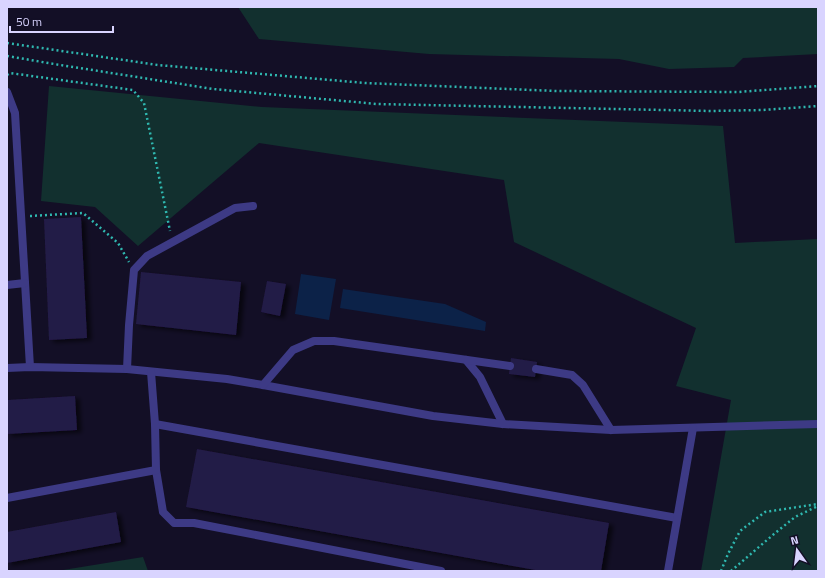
<svg xmlns="http://www.w3.org/2000/svg" width="825" height="578" font-family="'Titillium Web',sans-serif">
<defs>
<filter id="shadow"><feDropShadow dx="4.5" dy="2.5" stdDeviation="2" flood-color="#0009"/></filter>
</defs>
<rect width="100%" height="100%" fill="#130f26"/>
<g fill="#12302f">
<polygon points="238,7 818,7 818,54 743,58 734,67 669,69 619,59 429,54 259,39"/>
<polygon points="49,86 262,107 723,126 735,243 818,239 818,571 701,571 731,400 676,386 696,328 514,242 504,180 259,143 138,246 95,207 41,201"/>
<polygon points="143,557 148,571 57,571"/>
</g>
<g fill="#0c2248">
<polygon points="301,274 336,279 329,320 295,314"/>
<polygon points="343,289 445,304 486,322 485,331 340,308"/>
</g>
<g fill="#241b47" filter="url(#shadow)">
<polygon points="81,217 87,338 49,340 44,219"/>
<polygon points="141,272 241,282 236,335 136,324"/>
<polygon points="267,281 286,284 280,316 261,312"/>
<polygon points="511,358 537,362 535,377 509,374"/>
<polygon points="75,396 77,430 7,434 7,400"/>
<polygon points="197,449 609,523 601,571 541,571 186,507"/>
<polygon points="116,512 121,542 7,563 7,532"/>
</g>
<g fill="none" stroke-linecap="round" stroke-linejoin="round">
<g stroke="#2fb8b0" stroke-width="2.5" stroke-dasharray="2 3" stroke-linecap="butt">
<polyline points="7,43 158,65 365,83 556,91 738,92 818,86"/>
<polyline points="7,56 54,64 213,89 377,104 711,111 763,110 818,106"/>
<polyline points="7,75 10,73 133,90 144,103 170,231"/>
<polyline points="30,216 83,213 118,243 129,262"/>
<polyline points="721,571 728,554 740,531 765,512 818,504"/>
<polyline points="731,571 774,534 795,517 818,506"/>
</g>
<g stroke="#3d3a85" stroke-width="8">
<polyline points="7,92 15,113 30,367"/>
<polyline points="7,285 25,283"/>
<polyline points="466,360 480,377 503,424"/>
<polyline points="7,368 30,367 127,369 227,379 263,385 433,416 503,424 611,430 818,424"/>
<polyline points="127,369 129,325 134,270 147,256 235,208 253,206"/>
<polyline points="536,369 572,375 583,385 611,430"/>
<polyline points="263,385 293,350 314,341 334,341 510,366"/>
<polyline points="155,424 677,518"/>
<polyline points="156,470 163,512 174,523 194,523 441,571"/>
<polyline points="7,498 156,470 155,424 151,372"/>
<polyline points="668,571 693,428"/>
</g>
</g>
<rect width="825" height="578" fill="none" stroke="#d9d4ff" stroke-width="16"/>
<g transform="translate(797 550) rotate(346)" stroke="#130f26" stroke-width="3" paint-order="stroke">
<path d="M0-3L7 15L0 10L-7 15Z" fill="#d9d4ff"/>
<text y="-6" font-size="11" font-weight="bold" text-anchor="middle" fill="#d9d4ff">N</text>
</g>
<path d="M10 26v6h103v-6" fill="none" stroke="#d9d4ff" stroke-width="2"/>
<text x="16" y="26" font-size="12" fill="#d9d4ff" stroke="#130f26" stroke-width="3" paint-order="stroke">50 m</text>
</svg>
